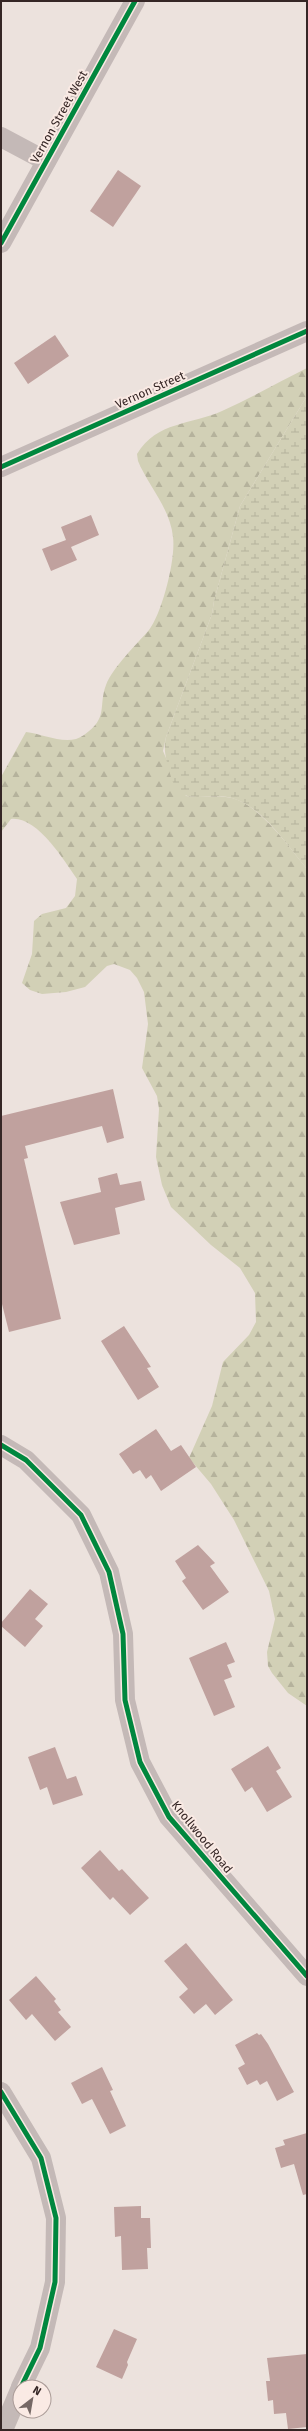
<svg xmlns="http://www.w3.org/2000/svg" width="308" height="2431" font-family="'Fira Sans',sans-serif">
<defs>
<pattern id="forest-firs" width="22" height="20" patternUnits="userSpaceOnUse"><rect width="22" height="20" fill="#d2d0b6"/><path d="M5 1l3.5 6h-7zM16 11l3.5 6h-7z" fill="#b5b29c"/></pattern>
<pattern id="wetland-marsh" width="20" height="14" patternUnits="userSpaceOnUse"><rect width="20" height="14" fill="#d2d0b6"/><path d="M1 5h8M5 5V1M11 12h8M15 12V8" fill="none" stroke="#b5b29c"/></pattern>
</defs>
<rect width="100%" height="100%" fill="#ece2dd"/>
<path fill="url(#forest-firs)" d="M 307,368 L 307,396 L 240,506 L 214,601 L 212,614 L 166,737 L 163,751 L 166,758 L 186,796 C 201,798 217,794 232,798 C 260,805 289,847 307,869 L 307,1706 L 288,1693 L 272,1673 L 268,1666 L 267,1652 L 275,1619 L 269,1591 L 234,1520 L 211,1484 L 189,1458 L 212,1406 L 223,1362 L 249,1335 L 256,1322 L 255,1293 L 240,1268 L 211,1245 L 171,1207 L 162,1185 L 156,1157 L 159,1109 L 157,1096 L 142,1068 L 148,1024 L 144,992 L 137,978 L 130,970 L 114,964 L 107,966 L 85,987 L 66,992 L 42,994 L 30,990 L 22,983 L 32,954 L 34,921 L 42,914 L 66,908 L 75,896 L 77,879 C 63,859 37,816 11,819 L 1,832 L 1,777 L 26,732 C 44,734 68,747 84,735 C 109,718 98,706 106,685 C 113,667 136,645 149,630 C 162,613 176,559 173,537 C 170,508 149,487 138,461 L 137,454 C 157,421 191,425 222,411 C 251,398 279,382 307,368 Z"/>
<path fill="url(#wetland-marsh)" d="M 307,396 L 307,869 C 290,849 272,821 249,806 C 240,800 229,796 217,796 C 190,797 177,802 169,770 C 166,758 163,750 166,737 L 212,614 L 214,601 L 240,506 Z"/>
<g fill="#c0a19e">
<polygon points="118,170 141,186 113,227 90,211"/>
<polygon points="55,335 69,356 28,384 14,363"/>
<polygon points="91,515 99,535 71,547 77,560 51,571 42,549 66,540 61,527"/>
<polygon points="113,1089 124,1138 107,1143 102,1126 25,1146 28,1158 24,1159 61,1319 9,1332 1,1300 1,1116"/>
<polygon points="117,1173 120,1185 141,1181 145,1200 115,1208 120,1234 74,1245 60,1202 101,1192 98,1178"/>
<polygon points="124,1326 151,1367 147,1368 159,1387 138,1400 101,1341"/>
<polygon points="156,1429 171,1451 181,1445 196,1467 161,1491 151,1475 146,1479 140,1470 133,1474 119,1454"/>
<polygon points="198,1545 215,1563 210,1566 229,1592 203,1610 182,1581 186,1578 175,1561"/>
<polygon points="30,1589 48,1604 35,1619 43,1626 25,1647 1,1626 1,1623"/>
<polygon points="226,1642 235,1662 227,1665 232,1677 224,1680 235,1707 214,1716 189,1658"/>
<polygon points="268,1746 281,1768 276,1771 292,1797 267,1812 252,1787 245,1792 231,1769"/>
<polygon points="55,1747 67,1779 76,1776 83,1795 53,1805 47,1787 40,1790 28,1757"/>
<polygon points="100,1850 119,1871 122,1869 149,1898 130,1915 113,1897 110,1900 81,1868"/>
<polygon points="186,1943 233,2000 215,2015 206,2004 194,2014 179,1997 188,1989 164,1961"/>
<polygon points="36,1976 56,1999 54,2001 61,2010 58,2012 71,2027 55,2041 32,2014 26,2020 9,2000"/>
<polygon points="257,2033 259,2035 261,2034 268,2044 294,2092 277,2101 267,2081 260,2085 257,2080 247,2085 238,2068 245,2064 235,2045"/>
<polygon points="102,2067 113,2090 110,2091 126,2126 110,2134 92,2099 82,2104 71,2083"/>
<polygon points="307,2133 307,2194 303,2195 294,2164 281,2168 275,2148 285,2145 283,2140"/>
<polygon points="141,2206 141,2218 150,2218 151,2248 147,2248 148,2269 122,2270 121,2236 115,2237 114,2207"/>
<polygon points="114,2329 137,2339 127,2362 128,2365 122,2379 96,2367"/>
<polygon points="307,2354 307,2427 288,2429 286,2413 274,2414 273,2400 268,2401 266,2381 270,2381 267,2358"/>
</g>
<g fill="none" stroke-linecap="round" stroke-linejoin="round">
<g stroke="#c4b9b7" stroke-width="20">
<polyline points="1,137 46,161"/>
<polyline points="1,243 135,1"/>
<polyline points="1,467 307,331"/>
<polyline points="1,1445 26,1460 81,1515 109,1572 123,1634 125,1700 140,1762 169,1817 307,1976"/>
<polyline points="1,2092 41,2158 56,2218 55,2282 40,2348 21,2387"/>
<polyline points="3,2430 20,2390"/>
</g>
<defs>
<g id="cycleway">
<polyline points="1,243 135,1"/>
<polyline points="1,467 307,331"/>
<polyline points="1,1445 26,1460 81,1515 109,1572 123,1634 125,1700 140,1762 169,1817 307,1976"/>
<polyline points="1,2092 41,2158 56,2218 55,2282 40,2348 21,2387"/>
</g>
</defs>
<use href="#cycleway" stroke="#faeae4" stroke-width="8"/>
<use href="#cycleway" stroke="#00873e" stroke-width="5"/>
</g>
<g text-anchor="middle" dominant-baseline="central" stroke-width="4" stroke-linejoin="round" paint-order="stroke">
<g font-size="12" fill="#352625" stroke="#faeae4">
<text transform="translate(59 117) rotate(-61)">Vernon Street West</text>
<text transform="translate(150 390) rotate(-24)">Vernon Street</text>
<text transform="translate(202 1837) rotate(51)">Knollwood Road</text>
</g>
</g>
<rect width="308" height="2431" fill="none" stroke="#352625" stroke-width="4"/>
<g transform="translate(32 2399) rotate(31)"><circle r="19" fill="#faeae4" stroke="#ab9c98"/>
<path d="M0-3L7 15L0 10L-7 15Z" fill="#756865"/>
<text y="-6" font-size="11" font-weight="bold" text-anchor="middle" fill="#352625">N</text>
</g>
</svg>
